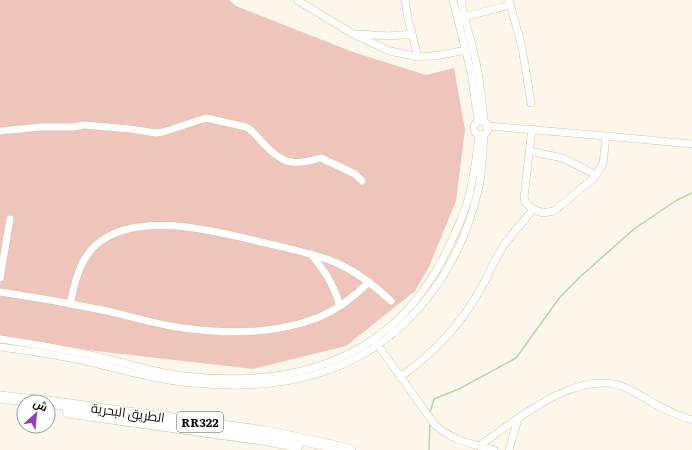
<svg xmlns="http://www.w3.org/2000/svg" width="692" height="450" font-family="Literata,Cairo,serif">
<rect width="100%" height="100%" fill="#fdf7eb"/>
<polygon fill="#efc5bb" points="0,0 229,0 236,6 353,52 426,75 454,68 465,129 456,201 429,267 415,291 346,346 253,369 0,340"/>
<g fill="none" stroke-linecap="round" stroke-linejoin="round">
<g stroke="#b1d9a5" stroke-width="1.5">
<polyline points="430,412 434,399 459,389 516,358 560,297 581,276 634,229 677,200 692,193"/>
<polyline points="429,450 430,422"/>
</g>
<defs>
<g id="street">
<polyline points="297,0 353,34 390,51 418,57 441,55 466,50"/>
<polyline points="405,0 408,19 418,57"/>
<polyline points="453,0 471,72 478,121"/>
<path d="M 461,0 C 464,19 470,36 474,54 C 480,76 482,98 484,121"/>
<polyline points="509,0 522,47 531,103"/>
<polyline points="460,18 510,5"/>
<polyline points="357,34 389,36 412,34"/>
<circle cx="481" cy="128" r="7"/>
<polyline points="532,129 524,197 525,202 533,209"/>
<path d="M 0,131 L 40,127 L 73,127 L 84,125 L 130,129 L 156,133 L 163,132 L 206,118 L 246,127 C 253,131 257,136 262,142 C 283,165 293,166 321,158 L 355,174 L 362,181"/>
<polyline points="606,136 692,144"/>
<polyline points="529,151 563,158 596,175"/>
<path d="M 311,254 C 326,273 333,283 340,306"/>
<polyline points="0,278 10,219"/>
<path d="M 0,292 C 34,297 68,303 102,310 C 131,316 161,326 191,329 C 232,334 278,333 317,318 C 337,310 354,297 369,282"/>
<path d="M 70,304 C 75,283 79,259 97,244 C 137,210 215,231 261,242 C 286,248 313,253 337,263 C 357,272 375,286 391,301"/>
<path d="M 0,339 C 33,344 66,349 99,357 C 127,363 155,373 184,376 C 300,389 398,357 449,246 C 458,227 467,208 471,187 C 475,170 477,152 479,135"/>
<path d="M 375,341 L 435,425 C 451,440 473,444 494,450"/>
<path d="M 0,347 C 32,351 63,356 94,363 C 127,371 158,380 191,383 C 232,387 274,386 314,375 C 401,350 458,276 478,191 C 482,173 483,153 484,134"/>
<path d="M 400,377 C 434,353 460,326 480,290 C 488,277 493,262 501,250 C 510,235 523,223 533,209 L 543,213 L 554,211 L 594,178 L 603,164 L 606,136 L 488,126"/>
<path d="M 479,446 C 516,420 577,368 624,387 C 634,391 643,397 653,403 C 665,409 678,416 692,420"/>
<polyline points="509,450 518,419"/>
</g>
<g id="primary">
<polyline points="0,397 45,402"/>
<polyline points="48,402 267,432 350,450"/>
<polyline points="68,412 268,440 297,446"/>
</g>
</defs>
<use href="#street" stroke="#d2c4a5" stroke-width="8"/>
<use href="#primary" stroke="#d2c4a5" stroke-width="12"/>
<use href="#street" stroke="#fff" stroke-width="7"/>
<use href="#primary" stroke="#fff" stroke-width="11"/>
</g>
<g text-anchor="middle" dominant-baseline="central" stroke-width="3" stroke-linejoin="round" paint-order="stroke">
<rect fill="#fff" stroke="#58554f" stroke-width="1" x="177" y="412" width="46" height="20" rx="3"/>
<g font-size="12" font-weight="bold" fill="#110c03">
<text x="200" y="422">RR322</text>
</g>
<g font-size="13" fill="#110c03" stroke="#fff">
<text transform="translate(128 412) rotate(8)">الطريق البحرية</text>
</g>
</g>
<g transform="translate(36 414) rotate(27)"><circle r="19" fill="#ffffff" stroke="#a09e9a"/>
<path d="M0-3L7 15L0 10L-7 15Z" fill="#8e41b2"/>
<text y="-6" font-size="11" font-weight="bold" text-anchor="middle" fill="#110c03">ش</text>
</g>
</svg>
